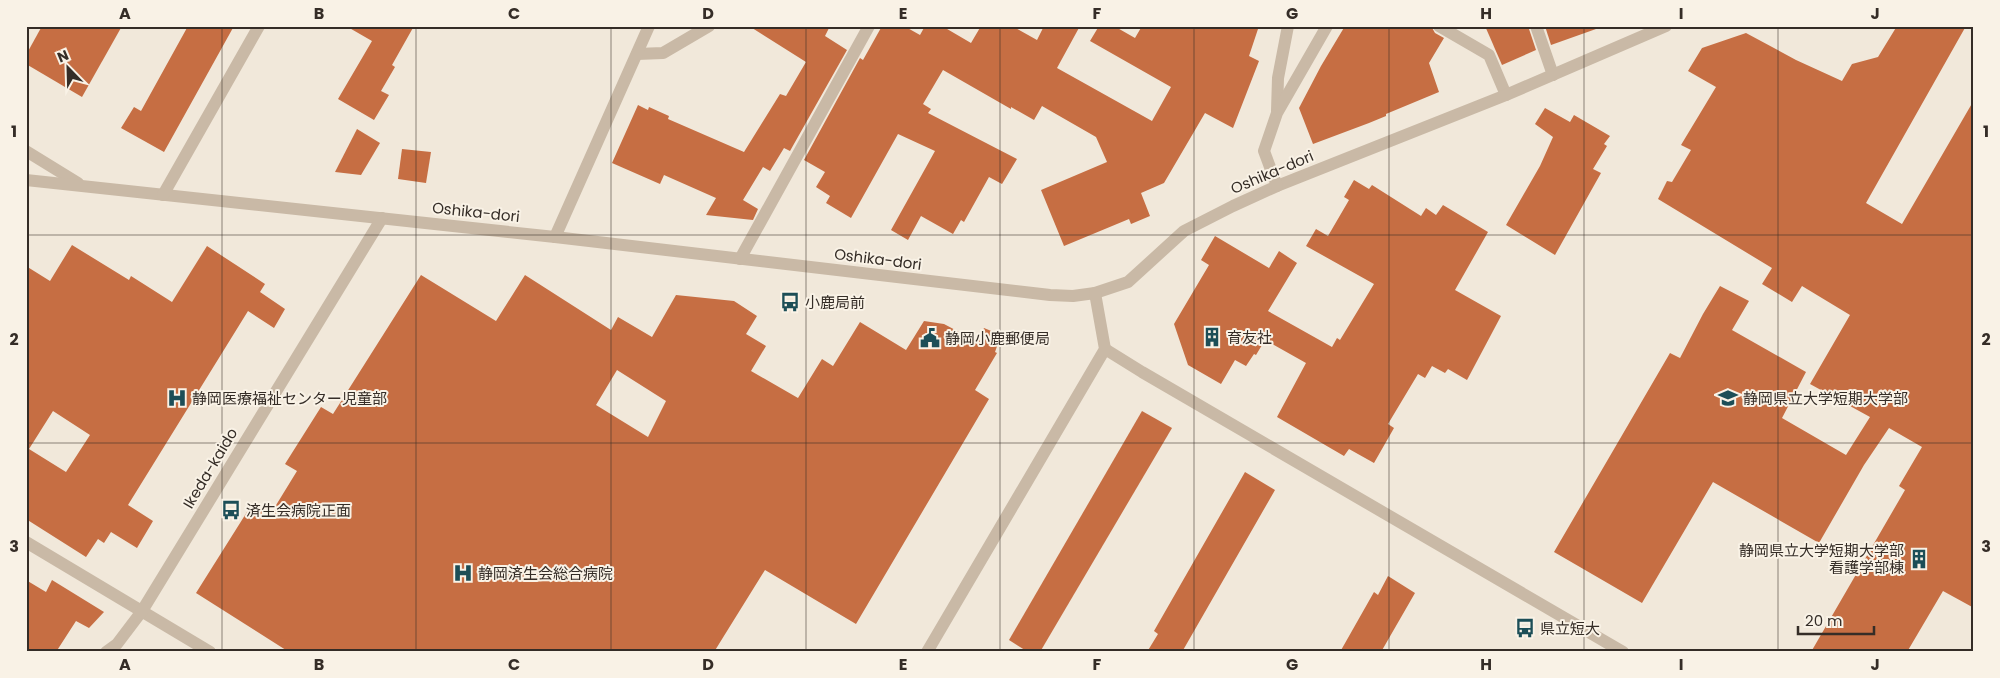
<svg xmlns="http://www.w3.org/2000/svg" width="2000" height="678" font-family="Poppins,'Noto Sans JP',sans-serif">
<rect width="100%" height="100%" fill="#f1e8da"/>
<g fill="#c66e43" fill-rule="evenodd">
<polygon points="42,26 122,26 82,97 26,64 26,55"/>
<polygon points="188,26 234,26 164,152 121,128 134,107 141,111"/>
<polygon points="346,26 414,26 392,65 395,67 381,91 389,95 374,120 338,99 372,41"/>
<polygon points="749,26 830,26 825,36 847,50 790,151 784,148 770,171 763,167 743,200 758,209 753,220 706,215 716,198 664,175 660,184 612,163 638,105 648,110 649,107 669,116 668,119 744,152 780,94 786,96 806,62"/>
<polygon points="882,26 904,26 920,35 925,26 942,26 971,43 981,26 1012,26 1037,40 1044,26 1080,26 1057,68 1152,121 1171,87 1090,41 1099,26 1114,26 1135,38 1142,26 1259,26 1249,56 1259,61 1233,128 1205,113 1164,183 1141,193 1150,216 1131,224 1129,219 1064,246 1041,190 1107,162 1096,137 1042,106 1034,120 1011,107 1011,109 943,70 923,104 931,109 928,113 1017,159 1002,184 989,177 964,222 961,220 953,234 921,216 908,240 891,230 935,151 898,134 851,218 826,203 830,196 816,187 825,172 804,160 860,58 863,60"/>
<polygon points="1345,26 1431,26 1435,33 1444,38 1429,63 1439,92 1386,114 1386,116 1369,123 1313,144 1299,108 1321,66"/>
<polygon points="1485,26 1528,26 1536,50 1502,65"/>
<polygon points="1545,26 1595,26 1596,29 1551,45"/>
<polygon points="1897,26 1966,26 1866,203 1902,224 1974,100 1974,608 1943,591 1907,652 1811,652 1905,490 1899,486 1922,447 1889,428 1864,465 1819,543 1713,482 1642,603 1554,552 1670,353 1680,358 1703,314 1720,286 1749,301 1732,330 1806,372 1782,418 1846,455 1870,417 1810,384 1850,315 1802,286 1792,302 1762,284 1772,268 1658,199 1667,181 1672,182 1691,150 1681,145 1716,87 1688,71 1702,48 1746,33 1796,60 1842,81 1852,64 1878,57"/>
<polygon points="1545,108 1570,122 1574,115 1610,136 1604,144 1607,146 1593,169 1601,173 1555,255 1506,225 1540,166 1553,137 1535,124"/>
<polygon points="357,129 380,143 361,175 335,172"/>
<polygon points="402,149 431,152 426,183 398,179"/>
<polygon points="1354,180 1369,189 1372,185 1421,216 1426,208 1436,215 1443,205 1488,232 1455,290 1501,316 1467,380 1448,369 1445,373 1432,366 1425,378 1418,374 1388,424 1394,428 1374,463 1349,449 1344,456 1277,417 1306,363 1265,340 1256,355 1254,354 1246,366 1235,360 1221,384 1188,365 1174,324 1209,265 1201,260 1215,236 1269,268 1279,251 1297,263 1268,311 1332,347 1337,338 1340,340 1374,284 1306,246 1316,229 1328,236 1349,200 1344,197"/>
<path d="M 72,245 L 129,280 L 131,276 L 172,302 L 207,246 L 265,284 L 260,292 L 285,309 L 274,328 L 248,311 L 128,505 L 153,521 L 137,548 L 111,532 L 104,543 L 98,539 L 86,557 L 26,519 L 26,266 L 50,281 ZM 53,411 L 90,435 L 66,472 L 29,449 Z"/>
<path d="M 421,275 L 496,321 L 525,275 L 611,330 L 618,317 L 652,337 L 676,295 L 734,301 L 757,316 L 746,334 L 766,346 L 751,371 L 798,398 L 822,359 L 833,366 L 860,322 L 906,350 L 924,321 L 944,324 L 978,342 L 984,328 L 1001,335 L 995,352 L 997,353 L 975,390 L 989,399 L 856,624 L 765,570 L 714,652 L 289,652 L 196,593 L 252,504 L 270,515 L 297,471 L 285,464 L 321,407 L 333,414 ZM 617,370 L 666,401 L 648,437 L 596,405 Z"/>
<polygon points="1142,411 1172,428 1040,652 1028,652 1009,640"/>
<polygon points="1245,472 1275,490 1182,652 1147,652 1158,634 1154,631"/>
<polygon points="1388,576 1415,593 1381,652 1340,652 1374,592 1378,595"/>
<polygon points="26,580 46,592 52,580 104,612 89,628 76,621 56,652 26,652"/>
</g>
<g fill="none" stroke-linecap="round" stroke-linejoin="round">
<g stroke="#c9b9a6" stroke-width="12">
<polyline points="1439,26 1489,55 1506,95"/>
<polyline points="1536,26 1553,75"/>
<polyline points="637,54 663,53 709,26"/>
<polyline points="1277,111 1278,78 1288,26"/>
<polyline points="26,151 78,183"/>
<polyline points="26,180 555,237 1050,295 1073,296 1095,293 1128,282 1184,231 1233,206 1277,186 1506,95 1666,26"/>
<polyline points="1277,186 1264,151 1277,113 1327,26"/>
<polyline points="163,195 259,26"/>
<polyline points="555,237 649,26"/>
<polyline points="740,259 869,26"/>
<polyline points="1105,349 1142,372 1623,652"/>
<polyline points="26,542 210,652"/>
<polyline points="106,652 117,644 142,611 382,218"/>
<polyline points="927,652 1105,349 1095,293"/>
</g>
</g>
<path fill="none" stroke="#352d27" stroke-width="1" stroke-opacity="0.55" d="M 222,26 L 222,652M 416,26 L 416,652M 611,26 L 611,652M 806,26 L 806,652M 1000,26 L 1000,652M 1194,26 L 1194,652M 1389,26 L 1389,652M 1584,26 L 1584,652M 1778,26 L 1778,652M 26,235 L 1974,235M 26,443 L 1974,443"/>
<defs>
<symbol id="bus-bare" viewBox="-9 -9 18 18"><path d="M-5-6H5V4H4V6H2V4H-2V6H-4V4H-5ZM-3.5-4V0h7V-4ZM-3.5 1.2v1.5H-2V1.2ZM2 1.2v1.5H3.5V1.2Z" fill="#1c4e57" stroke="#f9f2e6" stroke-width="2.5" paint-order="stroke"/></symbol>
<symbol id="building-bare" viewBox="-9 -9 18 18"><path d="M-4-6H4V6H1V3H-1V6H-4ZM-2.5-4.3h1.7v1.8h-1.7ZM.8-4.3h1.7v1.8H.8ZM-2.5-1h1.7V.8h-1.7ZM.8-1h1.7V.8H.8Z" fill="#1c4e57" stroke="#f9f2e6" stroke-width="2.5" paint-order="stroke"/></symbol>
<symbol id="civic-bare" viewBox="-9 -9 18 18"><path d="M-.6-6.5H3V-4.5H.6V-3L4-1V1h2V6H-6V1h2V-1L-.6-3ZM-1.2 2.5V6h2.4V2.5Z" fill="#1c4e57" stroke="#f9f2e6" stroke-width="2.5" paint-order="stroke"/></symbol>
<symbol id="hospital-bare" viewBox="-9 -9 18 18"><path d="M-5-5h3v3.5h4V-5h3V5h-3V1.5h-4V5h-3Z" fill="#1c4e57" stroke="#f9f2e6" stroke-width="2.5" paint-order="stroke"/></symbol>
<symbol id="university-bare" viewBox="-9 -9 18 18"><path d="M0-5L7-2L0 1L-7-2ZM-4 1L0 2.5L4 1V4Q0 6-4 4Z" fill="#1c4e57" stroke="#f9f2e6" stroke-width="2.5" paint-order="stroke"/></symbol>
</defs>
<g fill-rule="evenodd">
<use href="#bus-bare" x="776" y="288" width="28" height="28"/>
<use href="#building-bare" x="1198" y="323" width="28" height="28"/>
<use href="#civic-bare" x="916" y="324" width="28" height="28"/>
<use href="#hospital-bare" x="163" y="384" width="28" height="28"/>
<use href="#university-bare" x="1714" y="384" width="28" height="28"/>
<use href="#bus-bare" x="217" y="496" width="28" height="28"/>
<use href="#building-bare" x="1905" y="545" width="28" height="28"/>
<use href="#hospital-bare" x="449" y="559" width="28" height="28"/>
<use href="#bus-bare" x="1511" y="614" width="28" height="28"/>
</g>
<g text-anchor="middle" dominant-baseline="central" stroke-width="4" stroke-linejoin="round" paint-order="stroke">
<g font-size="15" fill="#352d27" stroke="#f9f2e6">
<text transform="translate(1272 172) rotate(-23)">Oshika-dori</text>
<text transform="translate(476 212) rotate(6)">Oshika-dori</text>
<text transform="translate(878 259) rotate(7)">Oshika-dori</text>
<text transform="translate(210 468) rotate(-59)">Ikeda-kaido</text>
</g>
<g font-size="15" fill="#352d27" stroke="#f9f2e6" text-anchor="start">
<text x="805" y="302">小鹿局前</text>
<text x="1227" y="337">育友社</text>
<text x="945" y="338">静岡小鹿郵便局</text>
<text x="192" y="398">静岡医療福祉センター児童部</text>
<text x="1743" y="398">静岡県立大学短期大学部</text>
<text x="246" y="510">済生会病院正面</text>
<text x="1904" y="550" text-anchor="end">静岡県立大学短期大学部<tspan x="1904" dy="17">看護学部棟</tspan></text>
<text x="478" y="573">静岡済生会総合病院</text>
<text x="1540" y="628">県立短大</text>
</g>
</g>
<rect width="2000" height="678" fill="none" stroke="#f9f2e6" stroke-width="55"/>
<g transform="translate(68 68) rotate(337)" stroke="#f9f2e6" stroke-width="4" paint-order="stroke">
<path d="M0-4L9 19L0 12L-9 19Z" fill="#352d27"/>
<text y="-8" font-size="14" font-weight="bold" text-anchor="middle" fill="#352d27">N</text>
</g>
<path d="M1798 626v8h76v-8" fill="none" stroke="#352d27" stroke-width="2.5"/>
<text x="1805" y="626" font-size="15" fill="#352d27" stroke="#f9f2e6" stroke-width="4" paint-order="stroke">20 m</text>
<rect x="28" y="28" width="1944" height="622" fill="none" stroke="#352d27" stroke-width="2"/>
<g font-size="16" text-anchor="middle" font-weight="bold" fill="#352d27">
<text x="125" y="19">A</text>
<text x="319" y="19">B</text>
<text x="514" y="19">C</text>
<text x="708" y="19">D</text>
<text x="903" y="19">E</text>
<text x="1097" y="19">F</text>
<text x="1292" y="19">G</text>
<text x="1486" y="19">H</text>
<text x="1681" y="19">I</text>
<text x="1875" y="19">J</text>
<text x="14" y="137">1</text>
<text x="1986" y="137">1</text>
<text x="14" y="345">2</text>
<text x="1986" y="345">2</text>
<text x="14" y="552">3</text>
<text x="1986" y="552">3</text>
<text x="125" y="670">A</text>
<text x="319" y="670">B</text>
<text x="514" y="670">C</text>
<text x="708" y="670">D</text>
<text x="903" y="670">E</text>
<text x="1097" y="670">F</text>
<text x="1292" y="670">G</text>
<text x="1486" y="670">H</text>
<text x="1681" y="670">I</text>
<text x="1875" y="670">J</text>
</g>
</svg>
